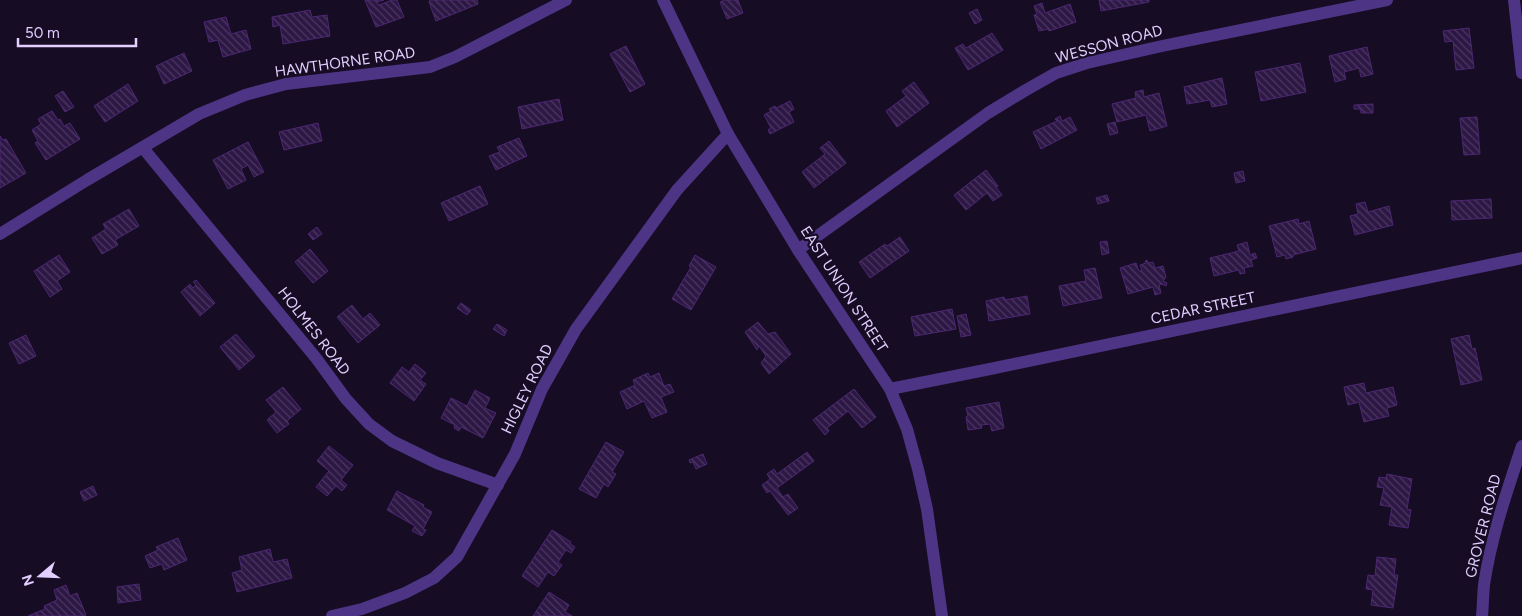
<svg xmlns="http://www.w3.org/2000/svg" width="1522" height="616" font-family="Figtree,sans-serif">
<defs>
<pattern id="building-back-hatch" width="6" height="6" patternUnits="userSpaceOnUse" patternTransform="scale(1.25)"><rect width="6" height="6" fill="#2d1745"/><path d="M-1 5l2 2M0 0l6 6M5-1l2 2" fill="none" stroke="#4b3861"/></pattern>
</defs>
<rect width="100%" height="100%" fill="#160c23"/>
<g fill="url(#building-back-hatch)" stroke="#4c2773">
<polygon points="365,0 384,0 377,2 379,5 392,0 397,0 404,17 376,27"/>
<polygon points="430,0 477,0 478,4 436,21 429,2"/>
<polygon points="724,0 738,0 743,13 727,19 720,2"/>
<polygon points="1099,0 1149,0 1149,2 1101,11"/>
<polygon points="1042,3 1045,13 1070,4 1076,22 1049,31 1048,29 1039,31 1034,15 1037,14 1034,6"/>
<polygon points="977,9 982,20 975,24 969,13"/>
<polygon points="310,10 312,17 327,15 330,36 283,44 280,25 273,27 272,17"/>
<polygon points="226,17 231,34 246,30 251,49 223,57 218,40 209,42 204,22"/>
<polygon points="1469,28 1474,68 1456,70 1453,41 1445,42 1443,31"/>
<polygon points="992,33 1003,50 968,70 955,48 963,44 966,48"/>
<polygon points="626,46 645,84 630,92 610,54"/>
<polygon points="1367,47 1373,74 1361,77 1359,68 1344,72 1346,79 1335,82 1329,56"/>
<polygon points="184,53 192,71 164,84 156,66"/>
<polygon points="1300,63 1306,92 1261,101 1255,72"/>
<polygon points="1222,78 1227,104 1212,107 1210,100 1187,104 1184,87"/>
<polygon points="914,82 929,103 897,127 886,111 906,96 902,91"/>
<polygon points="128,84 138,101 105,122 94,106"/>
<polygon points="1143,90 1144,97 1159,93 1167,126 1150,131 1146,115 1117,122 1112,104 1136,98 1135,92"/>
<polygon points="63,91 74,107 65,112 55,96"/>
<polygon points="559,99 563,120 522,129 518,107"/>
<polygon points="790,101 794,109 789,112 794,122 770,134 768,130 771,128 764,115 771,111 769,109 775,106 776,108"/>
<polygon points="1373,104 1373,113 1361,113 1360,109 1354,109 1354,105"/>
<polygon points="52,111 58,120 60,119 64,126 70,123 80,139 46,160 35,143 38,141 32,130 41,124 38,119"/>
<polygon points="1060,116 1062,121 1070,117 1077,130 1041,149 1033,132 1057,121 1055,119"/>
<polygon points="1477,117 1480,154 1464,155 1460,118"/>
<polygon points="1115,122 1118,133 1110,135 1107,124"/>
<polygon points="318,123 322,141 284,150 279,132"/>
<polygon points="0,136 3,140 6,139 26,173 0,188"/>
<polygon points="519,138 527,156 496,170 489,156 500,152 497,147"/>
<polygon points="829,141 846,163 814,188 802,172 825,154 820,148"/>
<polygon points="248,142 264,172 254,177 248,165 241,169 246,180 228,189 213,160"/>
<polygon points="986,170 998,186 996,187 1002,195 993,201 987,193 966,210 954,195"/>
<polygon points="1243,171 1245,181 1236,183 1234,173"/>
<polygon points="480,186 488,204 449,221 441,203"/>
<polygon points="1107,195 1109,201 1098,204 1096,198"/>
<polygon points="1491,199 1492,218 1452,220 1451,201"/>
<polygon points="1365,202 1368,212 1389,206 1393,225 1355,235 1350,216 1358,214 1356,204"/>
<polygon points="129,209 139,226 115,240 118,245 102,254 92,238 106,229 103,224"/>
<polygon points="1298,219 1299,224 1309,221 1316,249 1293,255 1293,257 1286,259 1285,255 1277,257 1269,226"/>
<polygon points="317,227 322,234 313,240 308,234"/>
<polygon points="900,237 909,251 870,278 859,262 885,244 887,246"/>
<polygon points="1107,241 1109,253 1102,255 1100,242"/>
<polygon points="1247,242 1250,255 1255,253 1257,258 1251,260 1253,266 1244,268 1245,273 1240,274 1239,270 1214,276 1210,258 1239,251 1237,245"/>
<polygon points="310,249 328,271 313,283 295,262"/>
<polygon points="59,255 70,272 57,281 62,289 50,297 34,271"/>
<polygon points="695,255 716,267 691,310 672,299 691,267 689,266"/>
<polygon points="1147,260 1148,263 1153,262 1155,268 1163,266 1166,277 1163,281 1167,283 1166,286 1162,284 1159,285 1161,293 1155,295 1153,287 1128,294 1120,268 1136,263 1139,271 1142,270 1140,265 1146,263 1145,261"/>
<polygon points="1095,268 1102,298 1063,306 1059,286 1086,281 1084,270"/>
<polygon points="196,280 215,303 200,316 181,292 190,284 193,288 196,285 193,282"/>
<polygon points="1027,296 1030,314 989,321 986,301 1004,297 1005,300"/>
<polygon points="461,303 471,310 467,315 457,308"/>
<polygon points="352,305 363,319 370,313 380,325 358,343 337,317"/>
<polygon points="952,309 956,329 915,336 911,317"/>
<polygon points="966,314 971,335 961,337 957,316"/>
<polygon points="758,322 768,334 775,332 791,354 769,374 761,363 766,356 759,346 757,350 745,332"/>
<polygon points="497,324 507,330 504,336 493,329"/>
<polygon points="236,334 255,356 239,370 220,347"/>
<polygon points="26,335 36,356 19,364 9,343"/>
<polygon points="1469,335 1472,349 1475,348 1482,380 1461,385 1451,339"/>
<polygon points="415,364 426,373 420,380 426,384 414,401 390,383 402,367 409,372"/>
<polygon points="648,373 650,377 659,373 664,386 670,384 674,392 661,397 667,412 652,418 644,401 627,409 620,392 635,385 633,380"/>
<polygon points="1364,383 1366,393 1393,387 1397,405 1387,408 1389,416 1364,422 1359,402 1348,405 1344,387"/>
<polygon points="283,387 301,409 287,421 289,424 277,433 267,420 276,412 266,400"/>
<polygon points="854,389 876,417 862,428 848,411 827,428 829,431 825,435 813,420"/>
<polygon points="475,390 490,398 485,408 496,413 483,438 461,427 459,431 454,428 455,425 441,418 451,398 467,406"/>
<polygon points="999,402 1004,428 992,431 990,424 981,425 982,428 968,430 966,417 968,416 966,408"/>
<polygon points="606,442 624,452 612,472 616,474 608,487 604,484 596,498 579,489"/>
<polygon points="329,446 353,465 341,480 347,485 342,491 336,486 327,496 316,487 329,471 317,461"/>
<polygon points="807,452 814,461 777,488 783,497 788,494 798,508 788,515 770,491 767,493 762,485 770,479 767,474 774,469 777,474"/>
<polygon points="703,454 707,464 696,469 693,462 690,463 689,460"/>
<polygon points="1387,474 1412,479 1407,509 1411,510 1408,528 1389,525 1392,507 1380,505 1384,488 1377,487 1379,477 1386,478"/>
<polygon points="93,486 97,495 84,501 80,492"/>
<polygon points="397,491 424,505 423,507 432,512 423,529 426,530 422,536 412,531 415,526 387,510"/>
<polygon points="552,530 571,542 570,544 575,547 571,553 566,550 558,562 562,565 554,576 548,572 538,587 522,576"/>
<polygon points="178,538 187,560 164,570 162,564 150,568 145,556 158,550 156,547"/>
<polygon points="270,549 273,562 287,559 292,578 237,592 232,573 242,570 239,557"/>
<polygon points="1377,557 1396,559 1394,575 1398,575 1393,608 1371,605 1373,590 1366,589 1368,575 1375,576"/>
<polygon points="139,584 141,600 118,603 117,587"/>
<polygon points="66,585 70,596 77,593 86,615 83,616 28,616 45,609 44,606 57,600 54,590"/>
<polygon points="549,592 569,605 565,612 572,616 533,616"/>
</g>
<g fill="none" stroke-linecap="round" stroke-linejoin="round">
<g stroke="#4e3485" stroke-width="12">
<polyline points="663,0 728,134 798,250 890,389 907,429 918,469 927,509 942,616"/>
<polyline points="1514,0 1522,73"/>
<polyline points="143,148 316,358 346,399 369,424 392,441 437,463 498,485"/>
<polyline points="0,234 87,180 199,114 245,95 286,84 430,67 455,57 566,0"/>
<polyline points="798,250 988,113 1026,90 1056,73 1087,63 1162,46 1387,0"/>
<polyline points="890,389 990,369 1522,258"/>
<polyline points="332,616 362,609 405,593 434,578 457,557 515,454 542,389 576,329 677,190 728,134"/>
<path d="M 1482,616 C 1483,606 1483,595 1484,585 C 1491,537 1507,491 1522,446"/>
</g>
</g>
<g text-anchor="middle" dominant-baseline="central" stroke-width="4.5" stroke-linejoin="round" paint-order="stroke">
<g font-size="15" fill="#e2ceff" stroke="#160c23">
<text transform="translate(1109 44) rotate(-15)">WESSON ROAD</text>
<text transform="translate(345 62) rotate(-8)">HAWTHORNE ROAD</text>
<text transform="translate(844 289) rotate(57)">EAST UNION STREET</text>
<text transform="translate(1203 308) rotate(-12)">CEDAR STREET</text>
<text transform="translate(314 331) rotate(52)">HOLMES ROAD</text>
<text transform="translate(527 389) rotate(-64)">HIGLEY ROAD</text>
<text transform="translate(1483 526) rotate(-76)">GROVER ROAD</text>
</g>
</g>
<g transform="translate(40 576) rotate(251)" stroke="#160c23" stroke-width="4" paint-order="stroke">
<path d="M0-4L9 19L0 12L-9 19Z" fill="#e2ceff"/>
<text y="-8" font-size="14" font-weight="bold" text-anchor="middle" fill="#e2ceff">N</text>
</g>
<path d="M18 38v8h118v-8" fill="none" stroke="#e2ceff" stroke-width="2.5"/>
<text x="25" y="38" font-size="15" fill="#e2ceff" stroke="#160c23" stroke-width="4" paint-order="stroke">50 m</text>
</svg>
